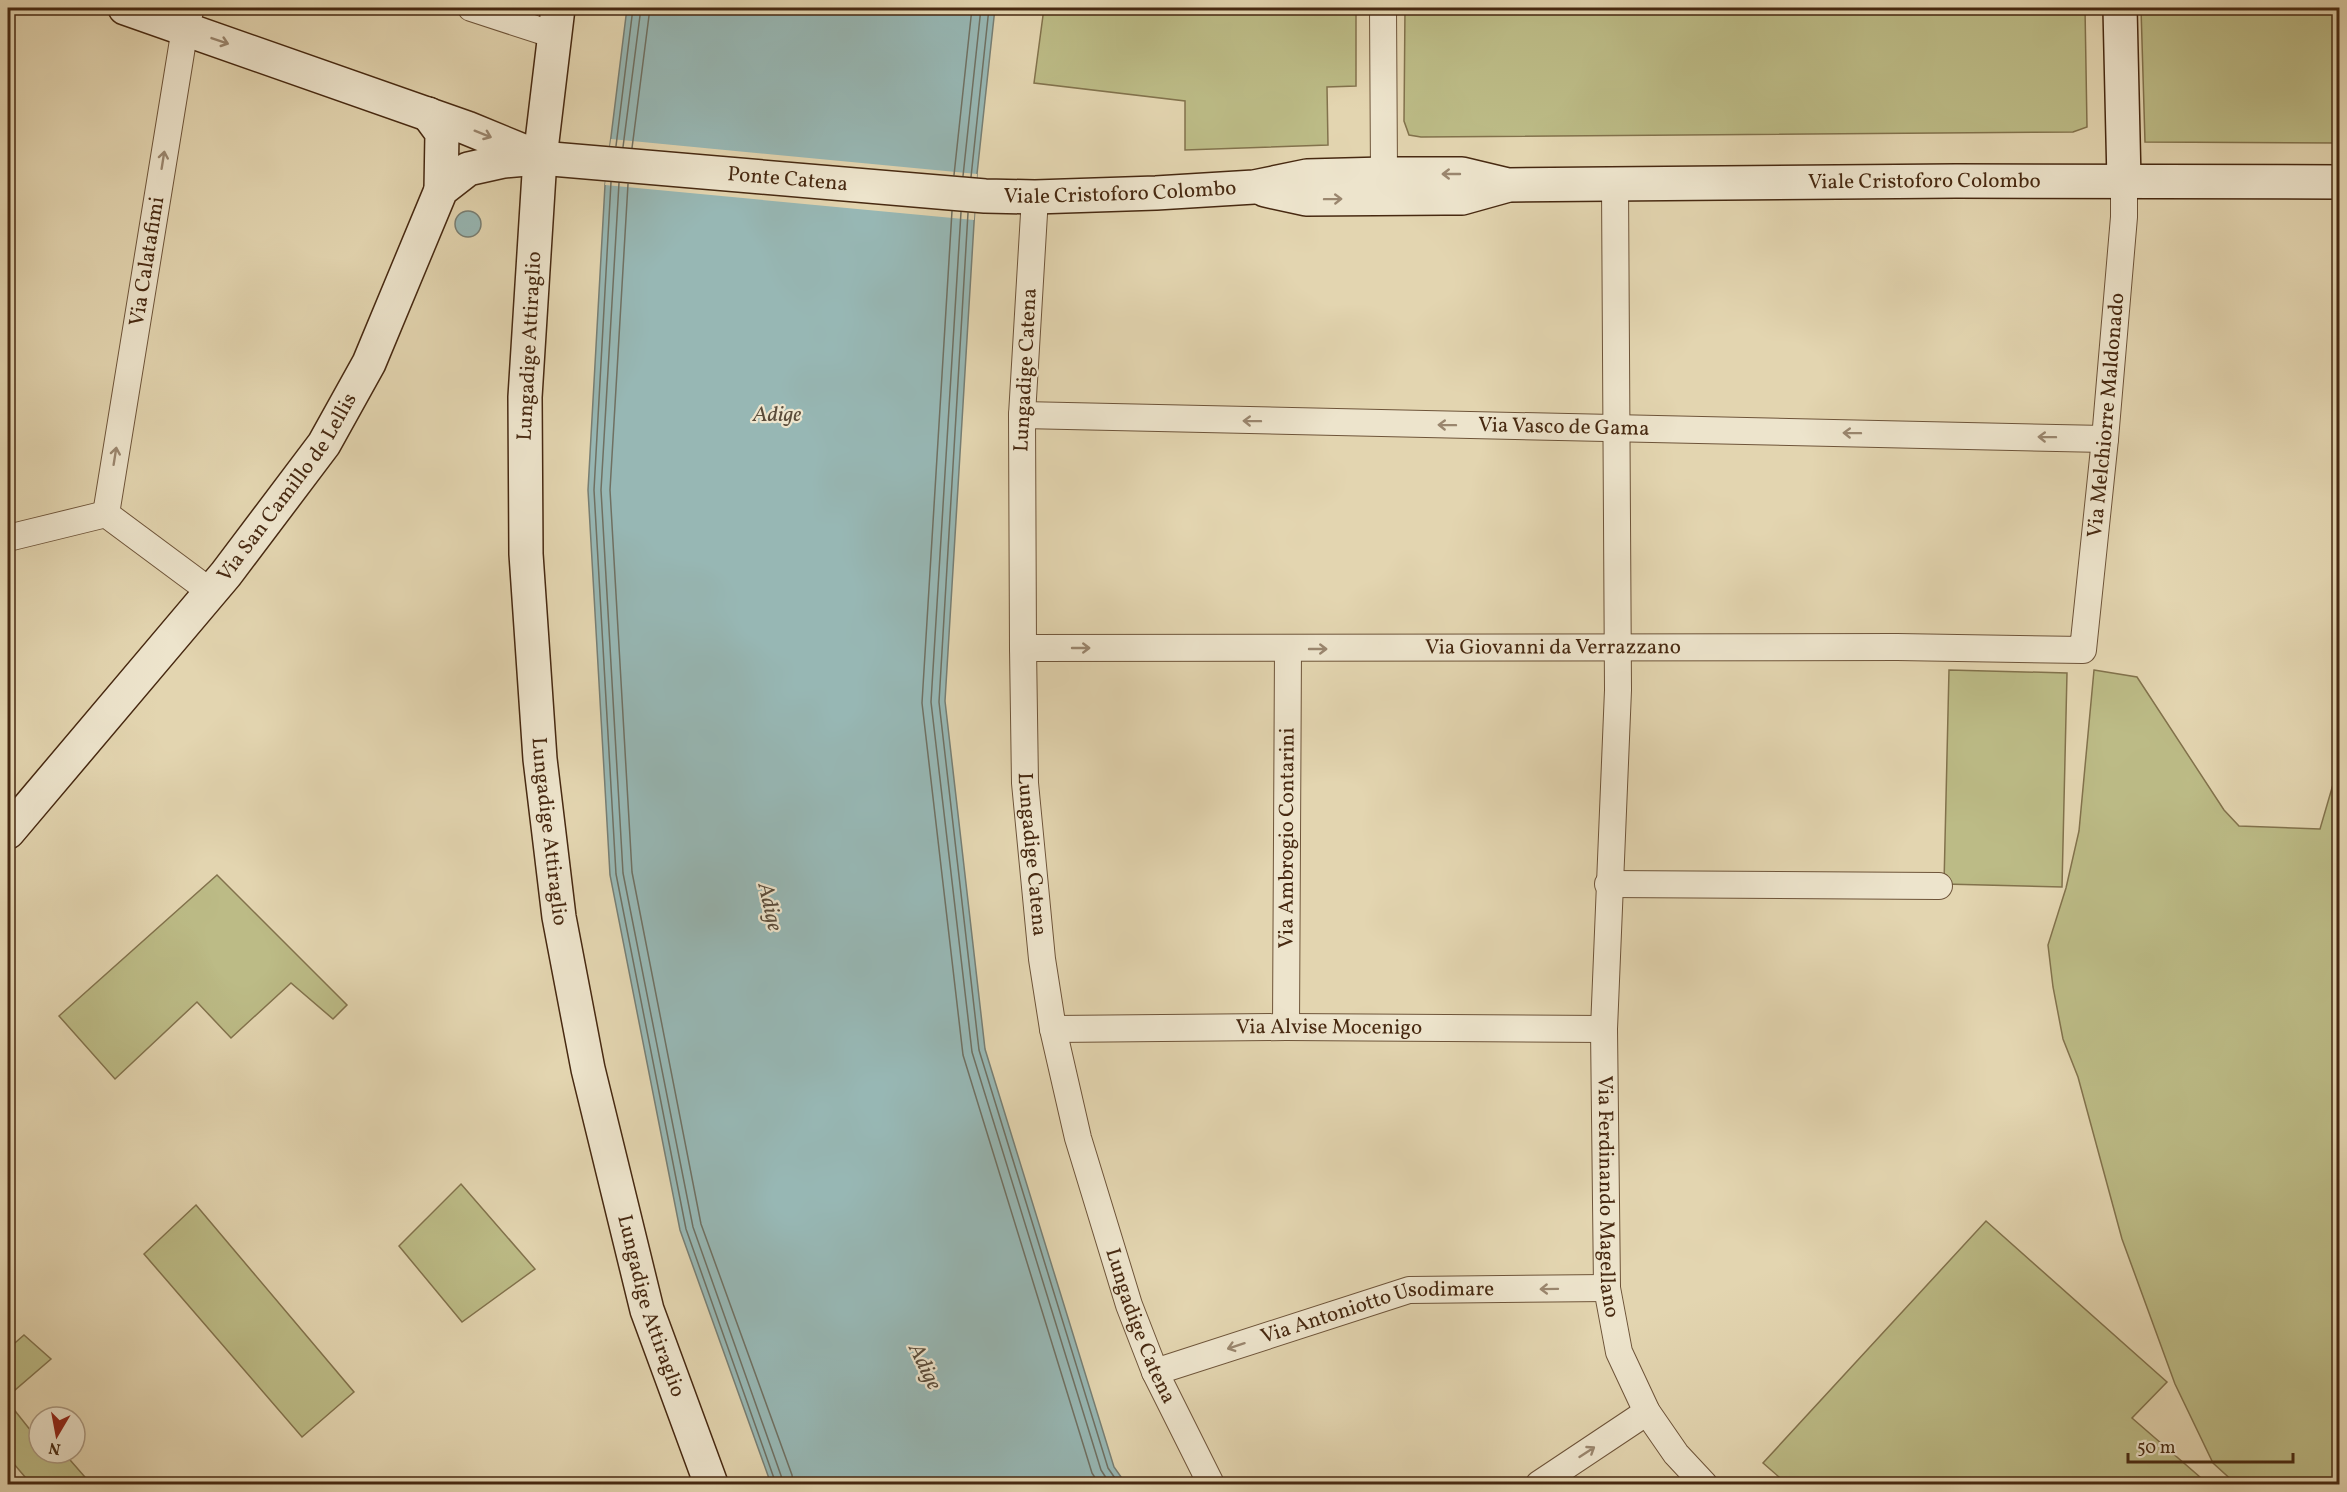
<svg xmlns="http://www.w3.org/2000/svg" width="2347" height="1492" font-family="Vollkorn,serif">
<rect width="100%" height="100%" fill="#e3d5b0"/>
<filter id="stains"><feTurbulence type="fractalNoise" baseFrequency=".00333" numOctaves="4"/><feColorMatrix values="0 0 0 0 .2 0 0 0 0 .09 0 0 0 0 .02 0 0 0 .5 -.17"/></filter>
<radialGradient id="worn" r=".72"><stop offset=".6" stop-color="#630" stop-opacity="0"/><stop offset="1" stop-color="#630" stop-opacity=".3"/></radialGradient>
<g fill="#bcbb86" stroke="#82724c" stroke-width="1.5">
<polygon points="1044,8 1356,8 1356,86 1327,87 1328,145 1185,150 1185,101 1034,83"/>
<polygon points="1405,8 2085,8 2087,127 2073,132 1421,137 1409,135 1404,121"/>
<polygon points="2141,8 2339,8 2339,143 2145,142"/>
<polygon points="1949,670 2067,673 2062,887 1944,884"/>
<polygon points="2094,670 2137,677 2224,810 2239,826 2320,829 2339,764 2339,1484 2236,1484 2213,1463 2175,1384 2122,1239 2078,1077 2063,1039 2053,987 2048,945 2066,888 2079,831"/>
<polygon points="217,875 347,1005 333,1019 291,983 231,1038 197,1002 115,1079 59,1016"/>
<polygon points="461,1184 535,1269 462,1322 399,1246"/>
<polygon points="196,1205 354,1392 302,1437 144,1254"/>
<polygon points="1986,1221 2167,1382 2132,1418 2208,1484 1787,1484 1763,1463"/>
<polygon points="24,1335 51,1359 8,1396 8,1349"/>
<polygon points="8,1402 39,1441 39,1453 49,1453 55,1460 64,1453 91,1484 31,1484 8,1457"/>
</g>
<g fill="#97b7b4" stroke="#777e73" stroke-width="1.5">
<polygon points="627,8 995,8 977,174 945,701 985,1049 1114,1467 1126,1484 771,1484 680,1230 610,875 588,490 605,185"/>
<circle cx="468" cy="224" r="13"/>
</g>
<polygon fill="#e3d5b0" points="611,139 977,174 974,220 605,185"/>
<g fill="none" stroke-linecap="round" stroke-linejoin="round">
<g stroke="#6f7062" stroke-width="1.5">
<polyline points="616,146 633,8"/>
<polyline points="623,147 641,8"/>
<polyline points="632,148 650,8"/>
<polyline points="954,175 972,8"/>
<polyline points="963,176 981,8"/>
<polyline points="971,177 989,8"/>
<polyline points="611,182 594,490 616,874 686,1229 776,1484"/>
<polyline points="619,183 601,490 623,873 693,1227 784,1484"/>
<polyline points="628,184 610,490 632,872 701,1224 792,1475 793,1484"/>
<polyline points="952,211 922,703 963,1055 1092,1473 1099,1484"/>
<polyline points="961,212 931,702 972,1052 1101,1470 1110,1484"/>
<polyline points="968,213 939,702 979,1050 1108,1468 1119,1484"/>
</g>
<defs>
<g id="street">
<polyline points="471,8 554,35"/>
<polyline points="1383,8 1384,174"/>
<path id="s1" d="M 1615,185 L 1618,690 L 1604,1029 L 1607,1288 L 1619,1352 L 1647,1412 L 1676,1454 L 1704,1484"/>
<path id="s2" d="M 1035,197 L 1022,415 L 1023,648 L 1025,783 L 1042,959 L 1053,1029 L 1078,1138 L 1129,1305 L 1155,1372 L 1211,1484"/>
<path id="s3" d="M 1022,415 L 2105,439"/>
<path id="s4" d="M 106,514 L 185,28 L 191,8"/>
<polyline points="8,538 106,514 211,592"/>
<path id="s5" d="M 1023,648 L 1897,647 L 2083,650 L 2105,439 L 2124,217 L 2124,181"/>
<polyline points="1608,884 1939,886"/>
<path id="s6" d="M 1286,1027 L 1288,649"/>
<path id="s7" d="M 1053,1029 L 1286,1027 L 1604,1029"/>
<path id="s8" d="M 1155,1372 L 1409,1290 L 1607,1288"/>
<polyline points="1539,1484 1647,1412"/>
</g>
<g id="secondary">
<path id="s9" d="M 125,8 L 467,128 L 540,158 L 985,196 L 1035,197 L 1156,193 L 1254,187 L 1307,176 L 1384,174 L 1462,174 L 1508,185 L 1956,181 L 2340,182"/>
<path id="s10" d="M 558,8 L 540,158 L 525,397 L 526,554 L 540,759 L 559,917 L 588,1069 L 647,1310 L 711,1484"/>
<polyline points="2120,8 2124,181"/>
<polyline points="428,114 442,133 441,190"/>
<polyline points="1265,190 1306,199 1444,198 1462,198 1505,186"/>
<path id="s11" d="M 8,832 L 226,574 L 324,444 L 369,363 L 441,190 L 468,169 L 504,161 L 538,158"/>
</g>
</defs>
<use href="#street" stroke="#6e5439" stroke-width="28"/>
<use href="#secondary" stroke="#472911" stroke-width="36"/>
<use href="#street" stroke="#ede4cc" stroke-width="26"/>
<use href="#secondary" stroke="#ede4cc" stroke-width="33"/>
</g>
<defs><path id="oneway-shaft" d="M-6 0H5M1.5-3L5.5 0L1.5 3" fill="none" stroke-width="1.6" stroke-linecap="round" stroke-linejoin="round" transform="scale(1.5)"/></defs>
<g stroke="#9a866e">
<use href="#oneway-shaft" transform="translate(220 41) rotate(19)"/>
<use href="#oneway-shaft" transform="translate(483 134) rotate(22)"/>
<use href="#oneway-shaft" transform="translate(163 160) rotate(-81)"/>
<use href="#oneway-shaft" transform="translate(1451 174) rotate(180)"/>
<use href="#oneway-shaft" transform="translate(1333 199) rotate(-1)"/>
<use href="#oneway-shaft" transform="translate(1252 421) rotate(-179)"/>
<use href="#oneway-shaft" transform="translate(1447 425) rotate(-179)"/>
<use href="#oneway-shaft" transform="translate(1852 433) rotate(-179)"/>
<use href="#oneway-shaft" transform="translate(2047 437) rotate(-179)"/>
<use href="#oneway-shaft" transform="translate(115 456) rotate(-81)"/>
<use href="#oneway-shaft" transform="translate(1081 648)"/>
<use href="#oneway-shaft" transform="translate(1318 649)"/>
<use href="#oneway-shaft" transform="translate(1549 1289) rotate(179)"/>
<use href="#oneway-shaft" transform="translate(1236 1346) rotate(162)"/>
<use href="#oneway-shaft" transform="translate(1587 1452) rotate(-33)"/>
</g>
<g text-anchor="middle" dominant-baseline="central" stroke-width="4.5" stroke-linejoin="round" paint-order="stroke">
<g font-size="21" fill="#472911" stroke="#ede4cc">
<text stroke="none"><textPath href="#s9" startOffset="690">Ponte Catena</textPath></text>
<text stroke="none"><textPath href="#s9" startOffset="1830">Viale Cristoforo Colombo</textPath></text>
<text stroke="none"><textPath href="#s9" startOffset="1023">Viale Cristoforo Colombo</textPath></text>
<text stroke="none"><textPath href="#s4" startOffset="256">Via Calatafimi</textPath></text>
<text transform="translate(530 346) rotate(-87)">Lungadige Attiraglio</text>
<text transform="translate(1026 370) rotate(-87)">Lungadige Catena</text>
<text stroke="none"><textPath href="#s5" startOffset="1296">Via Melchiorre Maldonado</textPath></text>
<text stroke="none"><textPath href="#s3" startOffset="542">Via Vasco de Gama</textPath></text>
<text stroke="none"><textPath href="#s11" startOffset="444">Via San Camillo de Lellis</textPath></text>
<text stroke="none"><textPath href="#s5" startOffset="530">Via Giovanni da Verrazzano</textPath></text>
<text stroke="none"><textPath href="#s10" startOffset="826">Lungadige Attiraglio</textPath></text>
<text stroke="none"><textPath href="#s6" startOffset="189">Via Ambrogio Contarini</textPath></text>
<text stroke="none"><textPath href="#s2" startOffset="658">Lungadige Catena</textPath></text>
<text stroke="none"><textPath href="#s7" startOffset="276">Via Alvise Mocenigo</textPath></text>
<text stroke="none"><textPath href="#s1" startOffset="1012">Via Ferdinando Magellano</textPath></text>
<text stroke="none"><textPath href="#s10" startOffset="1312">Lungadige Attiraglio</textPath></text>
<text stroke="none"><textPath href="#s8" startOffset="232">Via Antoniotto Usodimare</textPath></text>
<text stroke="none"><textPath href="#s2" startOffset="1144">Lungadige Catena</textPath></text>
</g>
<g font-size="22" font-style="italic" fill="#5b4c3a" stroke="#ede4cc">
<text x="777" y="415">Adige</text>
<text transform="translate(769 907) rotate(77)">Adige</text>
<text transform="translate(924 1367) rotate(64)">Adige</text>
</g>
</g>
<rect width="2347" height="1492" fill="none" stroke="#e3d5b0" stroke-width="30"/>
<rect x="9" y="9" width="2329" height="1474" fill="none" stroke="#472911" stroke-width="3"/>
<rect x="15" y="15" width="2317" height="1462" fill="none" stroke="#472911" stroke-width="1.5"/>
<g transform="translate(57 1435) rotate(190)"><circle r="28" fill="#ede4cc" stroke="#ab9981" stroke-width="1.5"/>
<path d="M0-4.5L10 22L0 15L-10 22Z" fill="#8f2418"/>
<text y="-9" font-size="16" font-weight="bold" text-anchor="middle" fill="#472911">N</text>
</g>
<path d="M2128 1453v9h165v-9" fill="none" stroke="#472911" stroke-width="3"/>
<text x="2137" y="1453" font-size="18" fill="#472911" stroke="#ede4cc" stroke-width="4.5" paint-order="stroke">50 m</text>
<rect width="100%" height="100%" filter="url(#stains)"/>
<rect width="100%" height="100%" fill="url(#worn)"/>
</svg>
